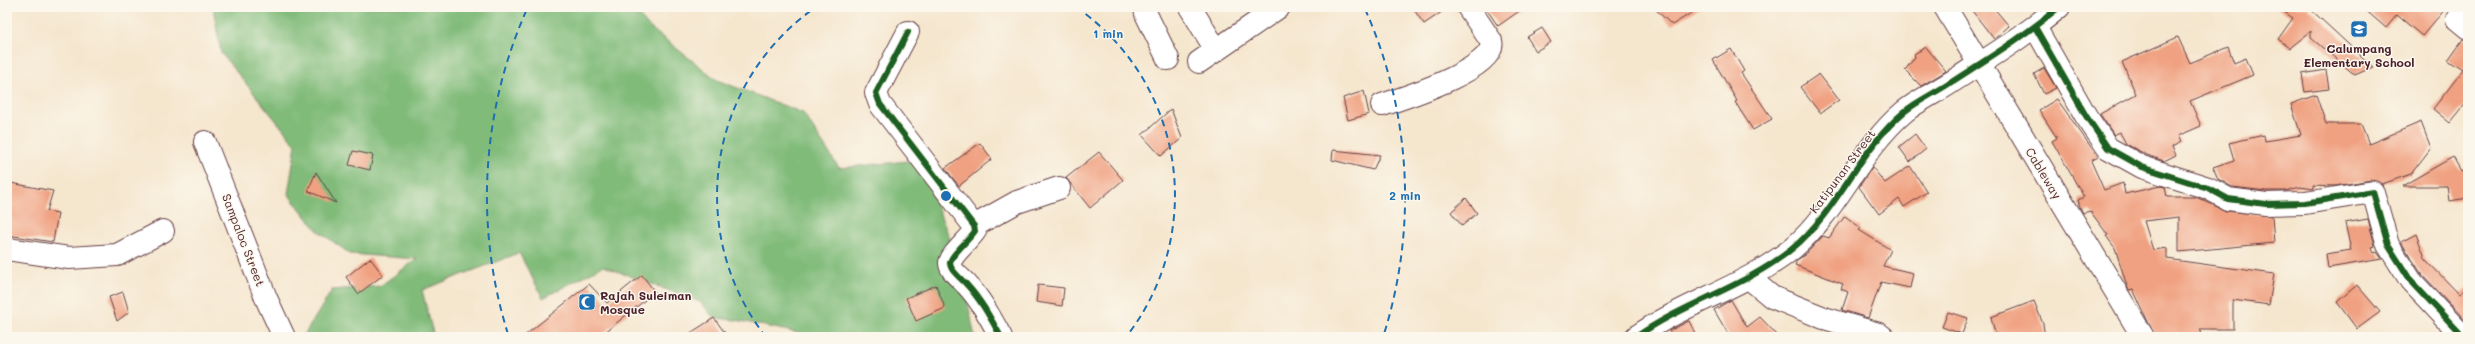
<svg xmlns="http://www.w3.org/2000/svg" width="2475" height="344" font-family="Mali,sans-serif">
<rect width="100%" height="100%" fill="#fbf7ec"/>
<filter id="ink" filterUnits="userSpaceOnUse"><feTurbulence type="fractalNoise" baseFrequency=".025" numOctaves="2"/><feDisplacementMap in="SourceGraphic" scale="8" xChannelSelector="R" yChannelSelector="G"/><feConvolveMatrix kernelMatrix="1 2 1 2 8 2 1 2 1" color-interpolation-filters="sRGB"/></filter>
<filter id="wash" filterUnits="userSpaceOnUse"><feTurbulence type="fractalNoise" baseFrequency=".012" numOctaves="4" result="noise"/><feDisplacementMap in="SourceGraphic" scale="16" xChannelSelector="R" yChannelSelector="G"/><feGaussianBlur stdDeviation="0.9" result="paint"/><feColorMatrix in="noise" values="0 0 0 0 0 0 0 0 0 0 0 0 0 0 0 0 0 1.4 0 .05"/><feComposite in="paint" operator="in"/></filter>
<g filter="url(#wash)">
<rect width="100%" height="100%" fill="#f5e6ce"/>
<polygon fill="#80bb79" stroke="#656d52" points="213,7 632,7 648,26 717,80 803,113 839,168 918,160 959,261 975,337 817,337 736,320 714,318 700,302 603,266 543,298 519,253 422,290 434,337 303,337 332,290 380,286 417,259 350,254 317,230 288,194 296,145 221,53"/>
<g id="blocks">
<g fill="#f0a181">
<polygon points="1412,7 1449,7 1424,24"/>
<polygon points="1485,7 1525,7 1498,26"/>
<polygon points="1653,7 1701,7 1672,25"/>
<polygon points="1969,7 1993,7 2009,26 1994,39"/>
<polygon points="2277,7 2308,7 2373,67 2355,75 2311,38 2311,31 2290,48 2278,39 2293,18"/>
<polygon points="2362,7 2447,7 2422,36 2397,15 2386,28"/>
<polygon points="1542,28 1551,42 1536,51 1527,37"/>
<polygon points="2178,37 2190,63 2228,47 2234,63 2246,58 2253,75 2190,101 2201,126 2178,136 2181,142 2172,147 2176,155 2164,161 2147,155 2126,144 2120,132 2114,135 2100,114 2136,94 2122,62"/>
<polygon points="2463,39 2468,40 2468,101 2450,123 2433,109 2463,70 2448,60"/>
<polygon points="1926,47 1946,71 1921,86 1905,70 1915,57 1914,54"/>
<polygon points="1731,49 1744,71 1741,73 1772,119 1753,130 1735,102 1737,101 1713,60"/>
<polygon points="2044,68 2056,88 2044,94 2034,74"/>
<polygon points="2326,70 2329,89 2305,92 2302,74"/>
<polygon points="1819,74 1839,100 1820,113 1800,87"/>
<polygon points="1364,91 1369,114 1348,120 1343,98"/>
<polygon points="2316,95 2326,124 2361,124 2369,144 2421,122 2431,148 2411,174 2382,184 2371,180 2335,186 2313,185 2314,189 2300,187 2285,191 2267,191 2232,187 2218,179 2213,167 2234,160 2229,143 2264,135 2265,141 2301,135 2291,104"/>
<polygon points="2057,99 2098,157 2091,161 2104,190 2123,183 2125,194 2160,186 2165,187 2167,197 2196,197 2226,211 2272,216 2274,243 2179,252 2179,217 2144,221 2153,250 2167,248 2167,259 2274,274 2269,305 2233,300 2233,329 2200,329 2203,337 2155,337 2133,289 2129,290 2127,286 2115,248 2106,236 2108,235 2090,211 2083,213 2080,207 2078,200 2084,197 2052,141 2057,138 2039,110"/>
<polygon points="1171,109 1182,138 1161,156 1142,135"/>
<polygon points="1915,134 1926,149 1910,162 1899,147"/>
<polygon points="980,143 992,159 959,186 945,168"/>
<polygon points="1333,150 1380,155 1373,170 1332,160"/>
<polygon points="353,151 373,155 370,170 349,165"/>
<polygon points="1099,152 1123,180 1090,208 1066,178"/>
<polygon points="2453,157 2461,171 2468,167 2468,198 2449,201 2447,186 2402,186"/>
<polygon points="1910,166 1927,192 1904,207 1899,199 1879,214 1859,187 1872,167 1885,183"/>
<polygon points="316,172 336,203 308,191"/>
<polygon points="11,183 53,191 47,211 58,213 53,242 7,235 7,204"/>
<polygon points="1466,198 1477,213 1462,226 1451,212"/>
<polygon points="1845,216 1861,228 1859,230 1891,250 1883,266 1913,273 1910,288 1881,282 1868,318 1842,310 1848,292 1841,289 1843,284 1795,265 1797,260 1806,254 1823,236 1829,238"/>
<polygon points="2368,219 2375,246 2372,247 2374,253 2377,252 2382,259 2328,268 2326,254 2351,250 2345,223"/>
<polygon points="2416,234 2426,260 2459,294 2468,287 2468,323 2421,273 2401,242"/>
<polygon points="370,258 383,275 358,294 346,277"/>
<polygon points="642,275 655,292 599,337 523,337 589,284 607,303"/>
<polygon points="936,285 945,308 916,321 906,298"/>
<polygon points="1038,285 1064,288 1062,306 1036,302"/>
<polygon points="2357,285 2380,312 2357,329 2337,302"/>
<polygon points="123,292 129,312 117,321 109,297"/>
<polygon points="1731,300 1747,327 1760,317 1779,337 1730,337 1714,310"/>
<polygon points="2034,301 2043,324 2045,337 1996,337 1991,317"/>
<polygon points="1948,312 1968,318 1962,334 1942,327"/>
<polygon points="714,318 728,337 684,337"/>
<polygon points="1689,321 1695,333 1686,337 1673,337 1669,331"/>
</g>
</g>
</g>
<g filter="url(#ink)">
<use href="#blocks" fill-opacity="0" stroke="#643d43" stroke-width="1"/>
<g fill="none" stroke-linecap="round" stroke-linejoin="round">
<defs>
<g id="minor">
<polyline points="1145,7 1146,14 1168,59"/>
<polyline points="1190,7 1216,50"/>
<polyline points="1945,7 2143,337"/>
<polyline points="2457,19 2468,28"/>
<polyline points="2035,27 2086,116 2108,148 2142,167 2208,188 2228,199 2266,204 2305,203 2373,192 2388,245 2411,281 2459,332"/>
<path d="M 908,32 L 876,93 L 880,104 L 974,226 L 975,231 C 970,239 950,256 950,263 C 950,271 962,279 967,285 C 981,300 991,319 1001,337"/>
<polyline points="1199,62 1279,7"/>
<path d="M 1382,105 C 1403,98 1499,68 1491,41 L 1468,7"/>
<polyline points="205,142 266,298 284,337"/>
<polyline points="974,226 1017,202 1059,188"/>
<polyline points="7,249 69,258 117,255 163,231"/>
<polyline points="1749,278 1772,297 1824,318 1879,334 1883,337"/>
<path d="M 1636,337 C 1685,302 1746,287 1793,248 C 1838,210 1859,150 1904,112 C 1917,101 1935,93 1950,83 C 1987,59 2025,36 2059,7"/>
</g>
</defs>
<use href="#minor" stroke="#643d43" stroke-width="24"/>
<use href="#minor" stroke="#fff" stroke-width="22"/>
<defs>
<g id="cycleway">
<polyline points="2035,27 2086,116 2108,148 2142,167 2208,188 2228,199 2266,204 2305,203 2373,192 2388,245 2411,281 2459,332"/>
<path d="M 908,32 L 876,93 L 880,104 L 974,226 L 975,231 C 970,239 950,256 950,263 C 950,271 962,279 967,285 C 981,300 991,319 1001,337"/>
<path d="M 1636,337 C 1685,302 1746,287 1793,248 C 1838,210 1859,150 1904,112 C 1917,101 1935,93 1950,83 C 1987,59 2025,36 2059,7"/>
</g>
</defs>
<use href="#cycleway" stroke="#fbf7ec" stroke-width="8"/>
<use href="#cycleway" stroke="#1b5e20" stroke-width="6"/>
</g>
</g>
<g fill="none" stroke="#1f6fb2" stroke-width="2" stroke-dasharray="7 5">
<path d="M766 337A229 229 0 0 1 816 7M1076 7A229 229 0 0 1 1126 337"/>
<path d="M508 334A459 459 0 0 1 527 9M1365 9A459 459 0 0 1 1384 334"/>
</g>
<defs>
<symbol id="school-square" viewBox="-11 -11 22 22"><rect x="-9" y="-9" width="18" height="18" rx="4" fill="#1f6fb2" stroke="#fbf7ec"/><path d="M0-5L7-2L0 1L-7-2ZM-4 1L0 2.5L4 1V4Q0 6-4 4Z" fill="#fff"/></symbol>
<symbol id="mosque-square" viewBox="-11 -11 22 22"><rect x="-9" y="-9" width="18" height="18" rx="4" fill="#1f6fb2" stroke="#fbf7ec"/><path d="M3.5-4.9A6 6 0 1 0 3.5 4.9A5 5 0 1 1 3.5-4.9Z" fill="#fff"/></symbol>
</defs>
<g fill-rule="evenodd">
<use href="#school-square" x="2349" y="19" width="20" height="20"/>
<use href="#mosque-square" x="577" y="292" width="20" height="20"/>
</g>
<g text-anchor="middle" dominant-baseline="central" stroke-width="3" stroke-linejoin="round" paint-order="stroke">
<g font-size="12" font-weight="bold" fill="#4a1f2b" stroke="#fbf7ec">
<text x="2359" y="48">Calumpang<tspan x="2359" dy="14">Elementary School</tspan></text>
<text x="600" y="295" text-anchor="start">Rajah Suleiman<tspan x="600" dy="14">Mosque</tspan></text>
</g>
<g font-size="12" fill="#4a1f2b" stroke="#fbf7ec">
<text transform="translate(1842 171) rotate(-53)">Katipunan Street</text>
<text transform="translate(2044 173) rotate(59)">Cableway</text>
<text transform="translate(244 240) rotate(69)">Sampaloc Street</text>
</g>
</g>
<circle cx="946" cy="196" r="6" fill="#1f6fb2" stroke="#fbf7ec" stroke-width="2"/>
<g font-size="12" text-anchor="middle" font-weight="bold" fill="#1f6fb2" stroke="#fbf7ec" stroke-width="3" stroke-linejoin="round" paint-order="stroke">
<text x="1108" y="38">1 min</text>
<text x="1405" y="200">2 min</text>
</g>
<rect width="2475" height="344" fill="none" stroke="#fbf7ec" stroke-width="24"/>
</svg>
